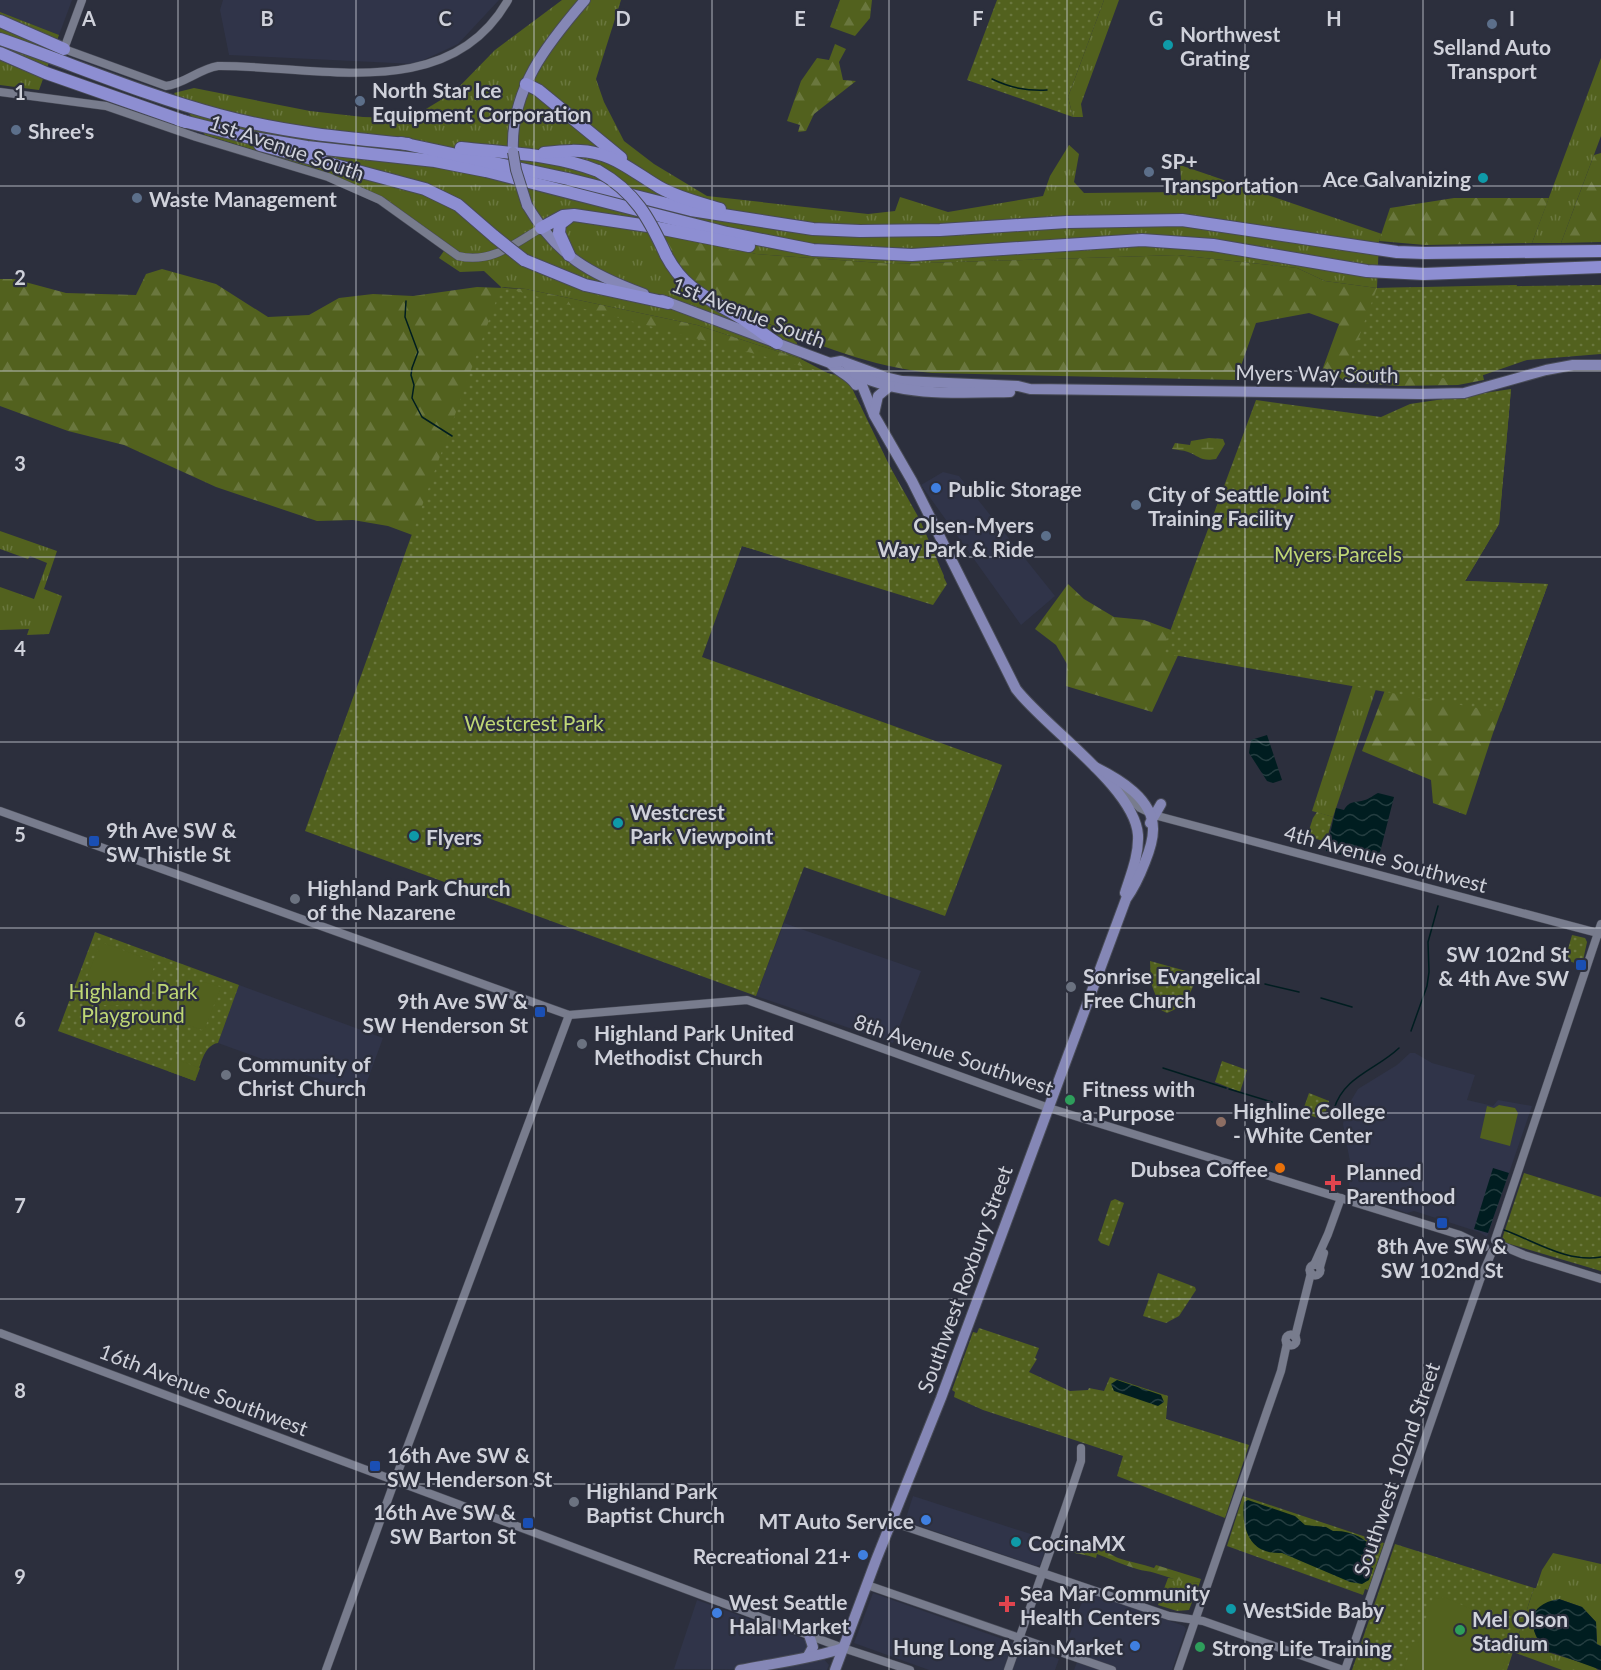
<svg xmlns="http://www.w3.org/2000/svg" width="1601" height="1670" font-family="Lato,sans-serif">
<defs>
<pattern id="grass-tufts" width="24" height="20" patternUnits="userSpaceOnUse" patternTransform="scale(1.5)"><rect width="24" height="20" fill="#52611e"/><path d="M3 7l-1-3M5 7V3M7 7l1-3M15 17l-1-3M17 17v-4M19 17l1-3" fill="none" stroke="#6a773e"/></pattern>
<pattern id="forest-firs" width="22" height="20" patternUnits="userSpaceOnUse" patternTransform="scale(1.5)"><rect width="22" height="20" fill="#52611e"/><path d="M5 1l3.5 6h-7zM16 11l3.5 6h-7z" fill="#6a773e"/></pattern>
<pattern id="wetland-marsh" width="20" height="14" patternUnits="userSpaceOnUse" patternTransform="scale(1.5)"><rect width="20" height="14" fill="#52611e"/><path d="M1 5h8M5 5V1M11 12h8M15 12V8" fill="none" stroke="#6a773e"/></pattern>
<pattern id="park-dots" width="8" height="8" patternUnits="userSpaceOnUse" patternTransform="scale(1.5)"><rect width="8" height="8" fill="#52611e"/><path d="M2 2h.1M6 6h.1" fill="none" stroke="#6a773e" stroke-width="1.8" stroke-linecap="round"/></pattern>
<pattern id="water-waves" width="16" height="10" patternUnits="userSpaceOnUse" patternTransform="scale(1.5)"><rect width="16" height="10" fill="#001d20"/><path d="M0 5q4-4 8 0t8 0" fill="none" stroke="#243d40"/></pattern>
</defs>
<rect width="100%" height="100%" fill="#2c2f3d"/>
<g fill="#303449">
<polygon points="0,0 72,0 59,35 0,12"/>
<polygon points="223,0 499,0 458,44 415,64 229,55 220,10"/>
<polygon points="943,472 959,476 1055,596 1021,625 921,485"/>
<polygon points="784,923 921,971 893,1043 756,996"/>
<polygon points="239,985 383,1038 362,1095 218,1043"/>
<polygon points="1410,1053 1415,1053 1432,1063 1475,1075 1467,1100 1493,1106 1498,1100 1532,1106 1487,1237 1479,1232 1414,1211 1407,1213 1351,1194 1349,1184 1351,1167 1343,1124 1346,1109 1358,1089 1397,1065"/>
<polygon points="913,1496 1049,1540 1040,1565 1036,1566 905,1521"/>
<polygon points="1086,1591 1184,1626 1186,1629 1172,1670 1074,1670 1080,1653 1065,1647"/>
<polygon points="873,1593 1059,1659 1055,1670 929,1670 854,1643"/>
<polygon points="697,1600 807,1640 829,1665 827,1670 674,1669"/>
</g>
<g fill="url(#grass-tufts)">
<polygon points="562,0 621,0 596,79 604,102 624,141 654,164 707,196 868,214 895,211 900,197 948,212 1043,196 1050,176 1069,145 1079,154 1074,182 1084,193 1182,192 1180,165 1382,234 1379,241 1377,288 1325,281 1297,268 1177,255 895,264 756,254 660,231 727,305 795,336 801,359 697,325 526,289 501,287 484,271 460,272 439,258 448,245 399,209 351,183 317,169 205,135 174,93 194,88 310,111 363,117 400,118 416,115 454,92 495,50"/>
<polygon points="1104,0 1119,0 1081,104 1083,117 1073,117 1068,97"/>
<polygon points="0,12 59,35 39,90 0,85"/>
<polygon points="1601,58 1601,136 1561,243 1532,243"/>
<polygon points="0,531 57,551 44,589 62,596 49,634 27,635 29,629 0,630 0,587 34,599 47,563 30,556 28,559 0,549"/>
<polygon points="1398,546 1417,567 1333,817 1312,811"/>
<polygon points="1553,1553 1601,1564 1601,1646 1597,1644 1596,1622 1582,1607 1559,1599 1538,1608 1533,1615 1532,1624 1536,1636 1547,1652 1593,1666 1598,1670 1562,1670 1513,1652 1534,1588 1536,1588 1542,1570"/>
<path d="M 1168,1578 C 1180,1578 1188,1584 1200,1582 L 1189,1610 L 1177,1611 L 1158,1605 Z"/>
</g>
<g fill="url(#forest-firs)">
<polygon points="840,0 872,0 870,18 855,36 830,27"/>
<polygon points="835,44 846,49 839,62 843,80 856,81 814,114 806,131 798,132 800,125 787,121 801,81 817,58 829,60"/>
<polygon points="1601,153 1601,242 1561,243 1594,155"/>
<polygon points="1454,198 1549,198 1532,243 1425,245 1379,241 1390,208"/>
<path d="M 660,230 L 756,254 L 895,264 L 1177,255 L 1297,268 L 1325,281 L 1377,288 L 1517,285 L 1497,338 L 1480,363 L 1484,380 L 1458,385 L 1399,386 L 1345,382 L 1337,375 L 1320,376 L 1339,324 L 1309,313 L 1256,323 L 1236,380 L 932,373 C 871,367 814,344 758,319 C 737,310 711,300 694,284 C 678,269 669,249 660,230 Z"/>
<polygon points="162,269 216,284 268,317 309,315 339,298 373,294 413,296 477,287 526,289 697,325 801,359 833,376 880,449 920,520 944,576 932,599 738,545 415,536 388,526 353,520 317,521 216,487 124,445 68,431 0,406 0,279 14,279 66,293 136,295 146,274"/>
<polygon points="1511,389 1499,524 1465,581 1548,584 1493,733 1466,815 1433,803 1431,780 1362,751 1396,661 1417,567"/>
<polygon points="1068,584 1084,599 1114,617 1144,620 1171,630 1186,638 1152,712 1066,686 1067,664 1056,645 1035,629"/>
<path d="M 1063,1539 C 1075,1555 1082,1544 1097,1547 C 1104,1549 1111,1555 1118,1558 C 1130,1562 1142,1564 1154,1568 L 1156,1565 L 1201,1579 L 1200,1582 C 1185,1585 1170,1577 1155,1573 C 1149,1571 1143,1571 1137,1569 C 1123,1565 1111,1559 1097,1554 L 1096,1558 C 1083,1553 1069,1555 1061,1545 Z"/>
</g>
<path fill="url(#wetland-marsh)" d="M 1209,438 L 1223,439 L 1225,444 L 1216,459 C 1201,462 1199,456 1188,452 C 1183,450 1177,450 1172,449 L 1175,443 L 1190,445 L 1191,441 Z"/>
<g fill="url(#park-dots)">
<polygon points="997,0 1104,0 1068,97 1073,117 967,80"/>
<polygon points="1601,285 1601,354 1527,360 1472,379 1345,375 1377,288"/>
<polygon points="501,287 847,378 947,584 933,605 742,546 702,657 1002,765 945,916 804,867 756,996 305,831"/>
<polygon points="1511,389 1499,524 1465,581 1548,584 1501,712 1162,653 1256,400 1381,417 1410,404"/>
<polygon points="1317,812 1333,817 1326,842 1307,836 1313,818"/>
<path d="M 95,932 L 239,985 L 218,1043 C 203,1045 200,1068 195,1081 L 58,1031 Z"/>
<polygon points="1572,935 1585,938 1587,942 1582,965 1565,960"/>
<path d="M 1150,961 L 1197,974 C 1192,992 1186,1006 1167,1013 L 1161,1010 L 1151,983 Z"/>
<polygon points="1222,1061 1247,1070 1240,1092 1215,1082"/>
<polygon points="1309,1093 1329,1101 1326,1111 1322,1112 1318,1118 1302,1113"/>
<polygon points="1524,1173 1601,1197 1601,1271 1503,1242 1502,1239"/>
<polygon points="1115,1199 1124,1203 1109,1246 1101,1243 1098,1240 1111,1201"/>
<polygon points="1158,1273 1195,1287 1196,1290 1179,1316 1166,1323 1143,1316"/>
<polygon points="979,1328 1039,1348 1035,1358 1037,1359 1029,1372 1070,1391 1088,1390 1089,1388 1104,1391 1110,1377 1168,1396 1166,1419 1249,1445 1225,1518 1117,1476 1123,1456 983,1410 954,1397 955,1392 952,1390 973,1332 977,1333"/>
<polygon points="1243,1496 1384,1543 1368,1590 1365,1589 1363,1595 1227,1546"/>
<polygon points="1395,1544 1534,1588 1507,1670 1352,1670"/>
</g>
<g fill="#52611e">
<path d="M 103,943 L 156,962 C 138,1011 125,1009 78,1001 L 99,946 Z"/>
<polygon points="188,982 207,983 221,987 205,1028 202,1030 157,1014 174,989"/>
<polygon points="173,1058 200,1068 195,1081 168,1071"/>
<polygon points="1499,1105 1515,1108 1518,1113 1510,1146 1480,1138 1487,1106 1494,1108"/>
<polygon points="1444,1597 1494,1619 1508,1651 1502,1670 1404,1670 1413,1642 1418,1643 1433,1598 1438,1599"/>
</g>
<g fill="url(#water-waves)">
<polygon points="1267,735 1282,780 1273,783 1267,781 1249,753 1251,740"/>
<path d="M 1378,793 L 1394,797 L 1377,864 L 1326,851 L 1336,808 L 1344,810 C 1350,800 1355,803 1365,800 C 1369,799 1374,795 1378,793 Z"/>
<polygon points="1493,1168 1509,1173 1488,1233 1474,1229"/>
<polygon points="1117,1380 1161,1395 1164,1402 1158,1406 1114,1391 1111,1384"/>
<path d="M 1248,1500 L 1295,1516 L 1305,1525 L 1326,1527 L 1333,1531 C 1350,1530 1367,1538 1376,1552 L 1374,1556 L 1361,1555 L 1363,1565 L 1373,1568 L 1369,1580 L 1362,1584 L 1350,1582 L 1282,1553 C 1250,1555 1241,1529 1244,1502 Z"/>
<path d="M 1559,1599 L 1582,1607 L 1596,1622 L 1597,1644 L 1601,1646 L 1601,1670 L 1554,1653 L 1547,1652 C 1528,1630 1524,1605 1559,1599 Z"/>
</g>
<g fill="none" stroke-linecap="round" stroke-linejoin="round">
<g stroke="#001d20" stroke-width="1.5">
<path d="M 992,79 C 1011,88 1026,91 1047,90"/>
<polyline points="406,301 405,317 418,352 412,368 411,375 414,385 412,398 422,417 452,436"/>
<polyline points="1214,971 1225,972 1245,978"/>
<polyline points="1265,984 1299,992"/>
<polyline points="1321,998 1352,1007"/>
<polyline points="1411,1031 1427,986 1429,972 1428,942 1438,906"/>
<polyline points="1163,1068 1226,1088"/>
<polyline points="1229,1089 1272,1102"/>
<path d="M 1334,1109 C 1344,1076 1376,1070 1399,1048"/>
<path d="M 1504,1230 C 1535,1241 1567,1263 1601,1257"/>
</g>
<defs>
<g id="minor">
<path d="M 82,0 L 64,49 L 166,86 C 184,84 199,69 218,66 C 316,65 449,105 508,0"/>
<path d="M 0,92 L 106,106 L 196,137 L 328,177 L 380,200 L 458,256 C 491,264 514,244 541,228"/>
<polyline points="1119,788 1140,808 1154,815 1601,934"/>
<polyline points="0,811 569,1015 747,1000 1049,1108 1460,1235 1485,1247"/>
<polyline points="1495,1240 1601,924"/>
<polyline points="1498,1244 1524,1255 1601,1279"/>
<circle cx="1315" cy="1270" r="5.5"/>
<polyline points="1314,1265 1328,1234 1341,1198"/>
<polyline points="1320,1267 1324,1253"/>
<polyline points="0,1333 843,1648 910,1670"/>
<circle cx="1291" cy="1340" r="5.5"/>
<polyline points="1295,1337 1311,1273"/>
<polyline points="892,1522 1169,1616 1203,1621 1343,1670"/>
<polyline points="867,1585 1112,1670"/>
<polyline points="326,1670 395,1480 569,1015"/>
<polyline points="1008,1670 1066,1506 1081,1461 1081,1448"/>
<polyline points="1178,1670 1266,1414 1281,1371 1287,1343"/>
<polyline points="1345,1670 1480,1280 1492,1252"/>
</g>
<g id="major">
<path d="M 513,152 C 510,90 547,44 585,0"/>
<path d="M 527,205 C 557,256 590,274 644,294"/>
<path d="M 662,300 L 830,363 C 838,372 850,375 856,385"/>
<polyline points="830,363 841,361 885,377 902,381 1018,386 1030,389 1421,394 1464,393 1546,370 1573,365 1601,365"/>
<path d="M 847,364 L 860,380 L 874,415 L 912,481 L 1016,689 C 1045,727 1135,788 1138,835 C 1139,855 1131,874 1125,893"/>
<path d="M 855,374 C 903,397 959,393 1010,392"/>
<polyline points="874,414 878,396 890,386"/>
<polyline points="1150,823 1161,804"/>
<polyline points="808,1656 813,1647 809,1635"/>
<path d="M 740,1670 C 774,1663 811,1659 843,1648"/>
<path d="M 835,1670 L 876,1560 L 941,1398 L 1126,899 C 1134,888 1140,875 1145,862 C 1149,852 1153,841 1153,830 C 1154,799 1119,779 1095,767"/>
</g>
<g id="highway">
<polyline points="0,21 64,49"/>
<path d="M 0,39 C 73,64 144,95 219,115 C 281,132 344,138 408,144"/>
<polyline points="0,53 46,73 186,122"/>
<polyline points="526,84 538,90 621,158"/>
<polyline points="179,120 247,137 307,147 435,161 486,171 727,233 813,250 912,255 1142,240 1213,245 1367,271 1424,274 1601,267"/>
<polyline points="401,143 568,179 691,210 813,229 860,231 940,230 1067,222 1182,220 1397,252 1425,253 1601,251"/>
<polyline points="260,145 425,189 458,205 495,237"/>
<path d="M 461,148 C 507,153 555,154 598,171"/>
<path d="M 544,153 C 562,151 581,149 599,154 C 621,160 640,176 659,187 C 678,198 700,203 720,209"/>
<polyline points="568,218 560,224 559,233 569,255"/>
<polyline points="541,228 563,216 574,215 648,226 749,246"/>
<path d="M 666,255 C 685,292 713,300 746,321 C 756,328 766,336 777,343"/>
<polyline points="524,260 585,285 668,303"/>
</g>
</defs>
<use href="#minor" stroke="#484b57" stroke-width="9"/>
<use href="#major" stroke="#484b57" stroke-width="12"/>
<use href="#highway" stroke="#484b57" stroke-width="14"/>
<use href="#minor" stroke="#787c8d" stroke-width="8"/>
<use href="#major" stroke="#8587b6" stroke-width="10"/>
<use href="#highway" stroke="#8d8ed2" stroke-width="12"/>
<defs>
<polyline id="major-bridge" points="513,152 516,170 527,205"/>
<g id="highway-bridge">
<path d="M 598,171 C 635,192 649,218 666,255"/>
<polyline points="495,237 524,260"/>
</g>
</defs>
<use href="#major-bridge" stroke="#484b57" stroke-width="12" stroke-linecap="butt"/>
<use href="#highway-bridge" stroke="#484b57" stroke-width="14" stroke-linecap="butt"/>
<use href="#major-bridge" stroke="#8587b6" stroke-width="10"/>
<use href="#highway-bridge" stroke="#8d8ed2" stroke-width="12"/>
</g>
<path fill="none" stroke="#cfd1da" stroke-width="1.5" stroke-opacity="0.55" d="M 178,0 L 178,1670M 356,0 L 356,1670M 534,0 L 534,1670M 712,0 L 712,1670M 889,0 L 889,1670M 1067,0 L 1067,1670M 1245,0 L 1245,1670M 1423,0 L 1423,1670M 0,186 L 1601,186M 0,371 L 1601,371M 0,557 L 1601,557M 0,742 L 1601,742M 0,928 L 1601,928M 0,1113 L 1601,1113M 0,1299 L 1601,1299M 0,1484 L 1601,1484"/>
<g fill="#5c6f8a" stroke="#2c2f3d" stroke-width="2">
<circle cx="1492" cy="24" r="6"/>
<circle cx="360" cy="101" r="6"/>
<circle cx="16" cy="130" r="6"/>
<circle cx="1149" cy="172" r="6"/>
<circle cx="137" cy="198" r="6"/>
<circle cx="1136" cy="505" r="6"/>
<circle cx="1046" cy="536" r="6"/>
</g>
<g fill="#0f9aa8" stroke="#2c2f3d" stroke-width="2">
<circle cx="1168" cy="45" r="6"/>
<circle cx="1483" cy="178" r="6"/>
<circle cx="618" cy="823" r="6"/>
<circle cx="414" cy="836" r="6"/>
<circle cx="1016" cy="1542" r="6"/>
<circle cx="1231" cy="1609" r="6"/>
</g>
<g fill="#3f7fe0" stroke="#2c2f3d" stroke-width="2">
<circle cx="936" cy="488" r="6"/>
<circle cx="926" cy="1520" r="6"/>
<circle cx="863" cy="1555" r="6"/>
<circle cx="717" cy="1613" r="6"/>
<circle cx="1135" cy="1646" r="6"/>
</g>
<g fill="#1a4fb4" stroke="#2c2f3d" stroke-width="2">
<rect x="88" y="835" width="12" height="12" rx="3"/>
<rect x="1575" y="959" width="12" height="12" rx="3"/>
<rect x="534" y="1006" width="12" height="12" rx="3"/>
<rect x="1436" y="1217" width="12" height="12" rx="3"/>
<rect x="369" y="1460" width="12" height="12" rx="3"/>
<rect x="522" y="1517" width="12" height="12" rx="3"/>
</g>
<g fill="#6b7280" stroke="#2c2f3d" stroke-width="2">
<circle cx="295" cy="899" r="6"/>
<circle cx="1071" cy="987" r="6"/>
<circle cx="582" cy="1044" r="6"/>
<circle cx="226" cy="1075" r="6"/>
<circle cx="574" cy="1502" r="6"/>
</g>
<g fill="#2e9e5b" stroke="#2c2f3d" stroke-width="2">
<circle cx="1070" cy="1100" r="6"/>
<circle cx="1460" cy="1630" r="6"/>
<circle cx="1200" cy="1647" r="6"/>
</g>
<circle fill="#8d6e63" stroke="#2c2f3d" stroke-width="2" cx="1221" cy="1122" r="6"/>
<circle fill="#e8710a" stroke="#2c2f3d" stroke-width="2" cx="1280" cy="1168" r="6"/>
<g fill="#e0444e" stroke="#2c2f3d" stroke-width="2">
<path d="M1330 1174h6v6h6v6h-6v6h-6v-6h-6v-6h6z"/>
<path d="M1004 1595h6v6h6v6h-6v6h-6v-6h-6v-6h6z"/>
</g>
<g text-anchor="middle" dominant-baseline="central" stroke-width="4.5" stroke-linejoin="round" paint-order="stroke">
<g font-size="21" font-weight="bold" fill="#cfd1da" stroke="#2c2f3d" text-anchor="start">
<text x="1180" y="33">Northwest<tspan x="1180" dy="24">Grating</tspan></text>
<text x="1492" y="46" text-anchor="middle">Selland Auto<tspan x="1492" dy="24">Transport</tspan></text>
<text x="372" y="89">North Star Ice<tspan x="372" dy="24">Equipment Corporation</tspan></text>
<text x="28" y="130">Shree's</text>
<text x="1161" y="160">SP+<tspan x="1161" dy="24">Transportation</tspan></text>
<text x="1471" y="178" text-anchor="end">Ace Galvanizing</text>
<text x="149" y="198">Waste Management</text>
<text x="948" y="488">Public Storage</text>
<text x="1148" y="493">City of Seattle Joint<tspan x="1148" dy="24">Training Facility</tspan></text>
<text x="1034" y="524" text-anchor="end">Olsen-Myers<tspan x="1034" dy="24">Way Park &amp; Ride</tspan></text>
<text x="630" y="811">Westcrest<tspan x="630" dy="24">Park Viewpoint</tspan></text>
<text x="106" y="829">9th Ave SW &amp;<tspan x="106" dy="24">SW Thistle St</tspan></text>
<text x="426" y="836">Flyers</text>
<text x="307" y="887">Highland Park Church<tspan x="307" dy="24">of the Nazarene</tspan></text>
<text x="1569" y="953" text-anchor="end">SW 102nd St<tspan x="1569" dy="24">&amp; 4th Ave SW</tspan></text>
<text x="1083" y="975">Sonrise Evangelical<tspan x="1083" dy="24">Free Church</tspan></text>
<text x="528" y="1000" text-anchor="end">9th Ave SW &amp;<tspan x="528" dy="24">SW Henderson St</tspan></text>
<text x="594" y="1032">Highland Park United<tspan x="594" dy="24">Methodist Church</tspan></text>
<text x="238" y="1063">Community of<tspan x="238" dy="24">Christ Church</tspan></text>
<text x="1082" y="1088">Fitness with<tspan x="1082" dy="24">a Purpose</tspan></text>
<text x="1233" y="1110">Highline College<tspan x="1233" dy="24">- White Center</tspan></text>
<text x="1268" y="1168" text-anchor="end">Dubsea Coffee</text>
<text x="1346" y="1171">Planned<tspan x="1346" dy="24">Parenthood</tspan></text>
<text x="1442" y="1245" text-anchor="middle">8th Ave SW &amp;<tspan x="1442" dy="24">SW 102nd St</tspan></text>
<text x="387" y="1454">16th Ave SW &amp;<tspan x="387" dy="24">SW Henderson St</tspan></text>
<text x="586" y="1490">Highland Park<tspan x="586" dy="24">Baptist Church</tspan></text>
<text x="516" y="1511" text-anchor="end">16th Ave SW &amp;<tspan x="516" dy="24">SW Barton St</tspan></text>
<text x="914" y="1520" text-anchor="end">MT Auto Service</text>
<text x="1028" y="1542">CocinaMX</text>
<text x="851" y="1555" text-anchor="end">Recreational 21+</text>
<text x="1020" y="1592">Sea Mar Community<tspan x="1020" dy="24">Health Centers</tspan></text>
<text x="729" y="1601">West Seattle<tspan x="729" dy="24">Halal Market</tspan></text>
<text x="1243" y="1609">WestSide Baby</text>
<text x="1472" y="1618">Mel Olson<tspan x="1472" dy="24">Stadium</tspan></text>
<text x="1123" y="1646" text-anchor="end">Hung Long Asian Market</text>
<text x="1212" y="1647">Strong Life Training</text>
</g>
<g font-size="21" fill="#cfd1da" stroke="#2c2f3d">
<text transform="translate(287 147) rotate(19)">1st Avenue South</text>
<text transform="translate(749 312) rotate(21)">1st Avenue South</text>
<text transform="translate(1317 373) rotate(1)">Myers Way South</text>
<text transform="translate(1386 858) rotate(15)">4th Avenue Southwest</text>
<text transform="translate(954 1054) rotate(19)">8th Avenue Southwest</text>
<text transform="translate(964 1279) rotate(-70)">Southwest Roxbury Street</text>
<text transform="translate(204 1389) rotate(21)">16th Avenue Southwest</text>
<text transform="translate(1396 1469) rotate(-71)">Southwest 102nd Street</text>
</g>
<g font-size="21" fill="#bfd775" stroke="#2c2f3d">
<text x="1338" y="553">Myers Parcels</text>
<text x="534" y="722">Westcrest Park</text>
<text x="133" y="990">Highland Park<tspan x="133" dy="24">Playground</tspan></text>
</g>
</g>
<g font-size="20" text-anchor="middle" font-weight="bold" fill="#cfd1da" stroke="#2c2f3d" stroke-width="4.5" stroke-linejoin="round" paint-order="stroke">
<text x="89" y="26">A</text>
<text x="267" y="26">B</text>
<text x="445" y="26">C</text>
<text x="623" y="26">D</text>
<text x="800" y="26">E</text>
<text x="978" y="26">F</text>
<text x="1156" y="26">G</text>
<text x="1334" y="26">H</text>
<text x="1512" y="26">I</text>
<text x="20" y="100">1</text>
<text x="20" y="285">2</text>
<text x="20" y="471">3</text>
<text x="20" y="656">4</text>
<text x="20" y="842">5</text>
<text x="20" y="1027">6</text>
<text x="20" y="1213">7</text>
<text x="20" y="1398">8</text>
<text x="20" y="1584">9</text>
</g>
</svg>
